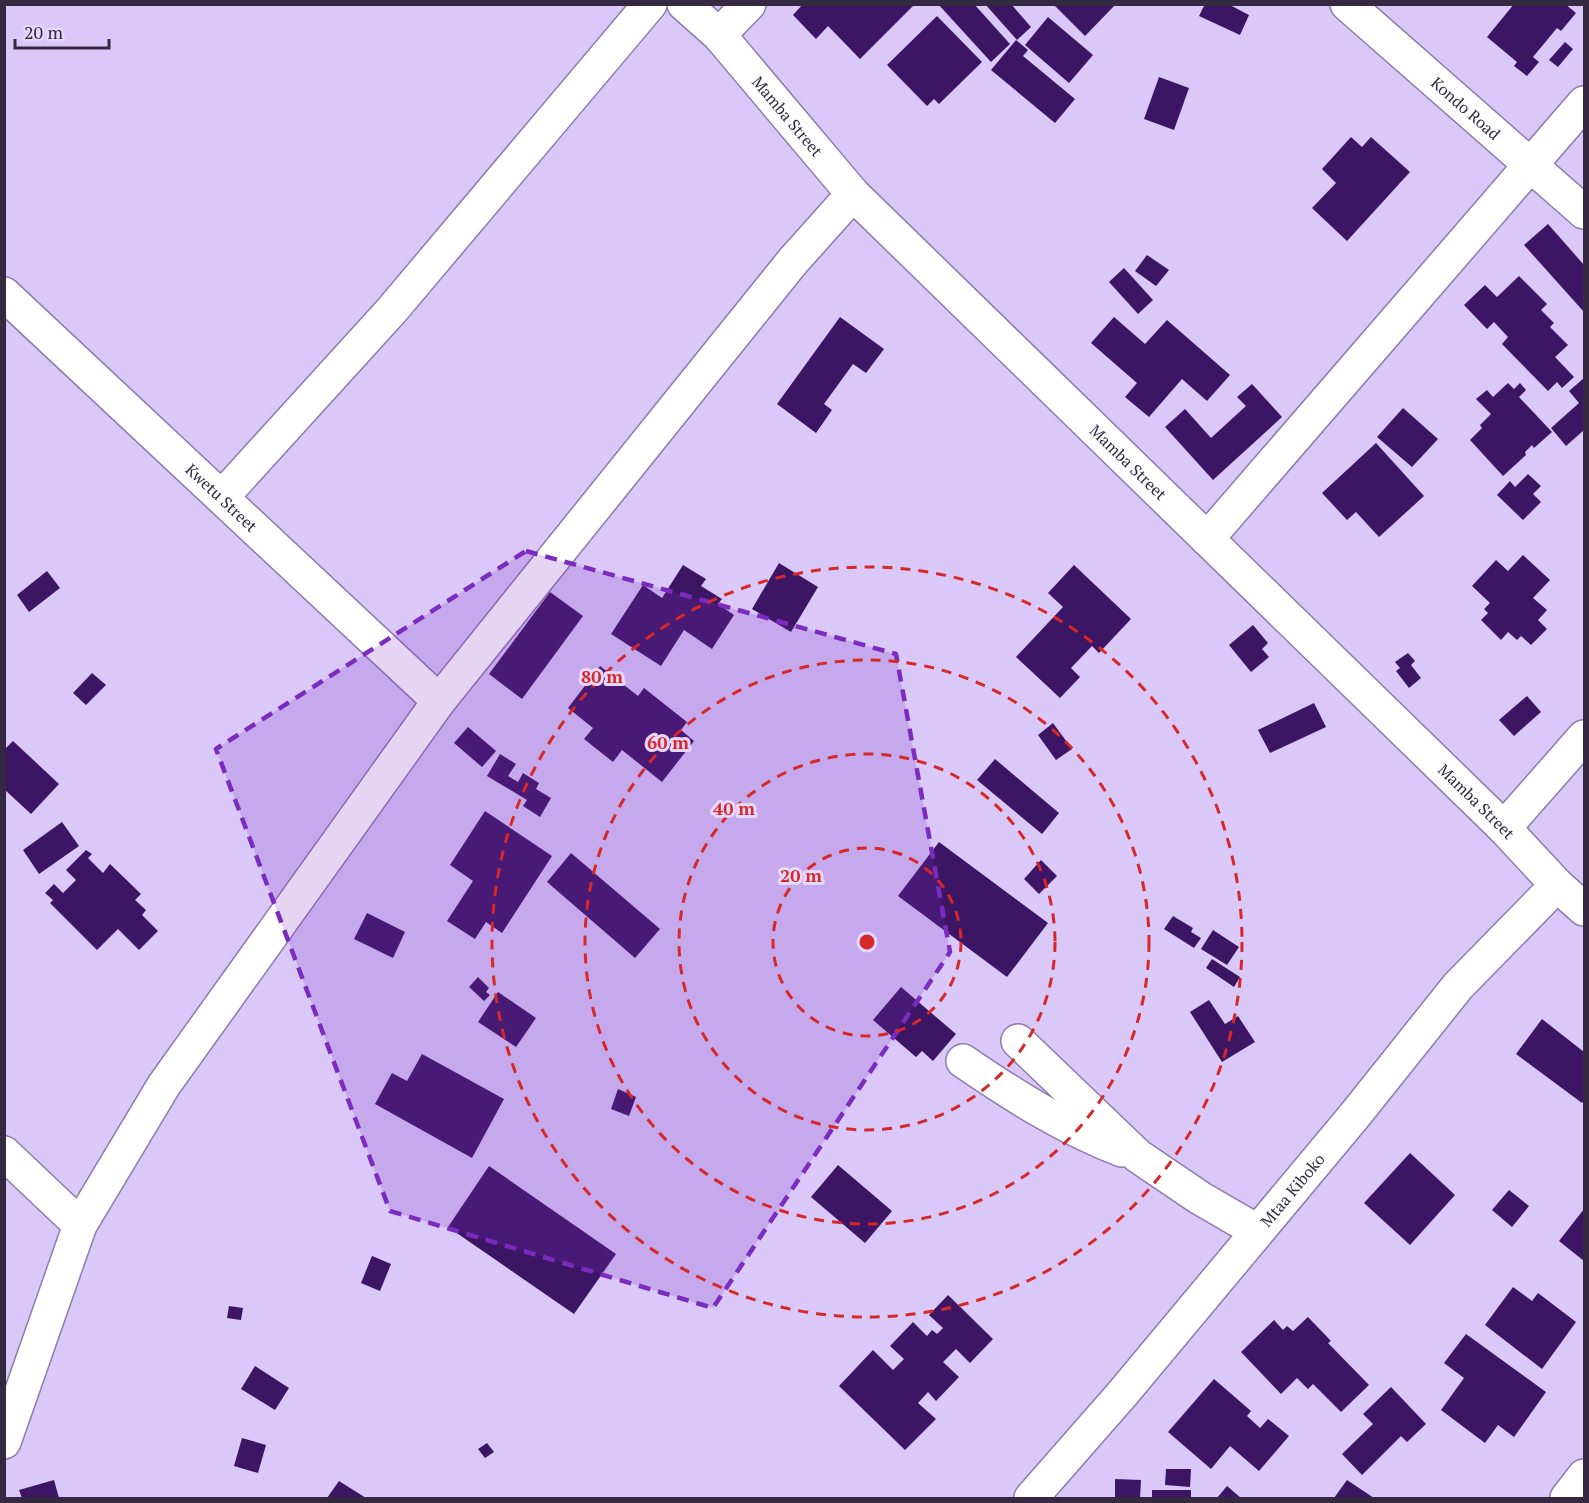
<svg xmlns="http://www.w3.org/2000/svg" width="1589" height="1503" font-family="'PT Serif',serif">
<rect width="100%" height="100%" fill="#d9c8f8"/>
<g fill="#3c1564">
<polygon points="803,4 915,4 860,59 828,26 816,39 793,15"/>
<polygon points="938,4 974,4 1010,44 991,62"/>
<polygon points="985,4 1011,4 1031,27 1017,40"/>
<polygon points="1053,4 1116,4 1085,36"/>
<polygon points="1205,4 1228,4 1249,15 1240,35 1199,16"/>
<polygon points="1514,4 1565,4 1576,13 1561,31 1557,28 1533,57 1539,62 1527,76 1514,66 1517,62 1487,37"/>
<polygon points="937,16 982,62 939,104 934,99 927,106 887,65"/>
<polygon points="1048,17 1093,55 1069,83 1025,45"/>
<polygon points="1016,40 1028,50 1023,56 1075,99 1055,123 991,70"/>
<polygon points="1565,42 1573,49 1558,67 1549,60"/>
<polygon points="1159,77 1189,88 1174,130 1144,119"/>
<polygon points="1351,137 1362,147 1371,137 1410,172 1347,241 1312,208 1336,183 1322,169"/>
<polygon points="1548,224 1584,265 1584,312 1524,245"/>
<polygon points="1147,255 1169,270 1156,286 1135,271"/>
<polygon points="1124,268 1153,300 1138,314 1109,282"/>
<polygon points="1519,276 1547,304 1541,310 1554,323 1550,327 1568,345 1555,357 1574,377 1562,388 1557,382 1548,391 1502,344 1508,337 1494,322 1487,329 1464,305 1485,285 1497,297"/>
<polygon points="840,317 884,349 866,373 853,364 824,404 832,410 816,433 777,404"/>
<polygon points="1114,317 1145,344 1167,320 1230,375 1207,401 1182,379 1149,417 1125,397 1137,383 1091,343"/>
<polygon points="1584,378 1584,430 1566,446 1551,428 1579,403 1569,391"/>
<polygon points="1508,383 1514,389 1520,383 1526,390 1519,397 1552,432 1534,448 1532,445 1525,452 1526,455 1503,476 1470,440 1482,428 1480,425 1491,414 1476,399 1487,390 1493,397"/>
<polygon points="1252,384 1282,417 1213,480 1165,427 1185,409 1211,438 1246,406 1237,397"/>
<polygon points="1403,408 1438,439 1412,467 1377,437"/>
<polygon points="1376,443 1424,496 1379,537 1356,512 1347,520 1322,493"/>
<polygon points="1528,474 1541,486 1533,494 1541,502 1523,520 1497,495 1510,481 1515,487"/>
<polygon points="1523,555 1550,580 1533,598 1547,610 1538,620 1547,629 1531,645 1521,636 1517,640 1508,632 1501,640 1481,620 1488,613 1484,609 1490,603 1472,586 1496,560 1508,571"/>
<polygon points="779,563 818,587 791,632 752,609"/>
<polygon points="683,565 706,579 701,586 722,599 718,604 734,615 712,649 684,630 661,666 611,634 643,585 662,598"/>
<polygon points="1074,565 1131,619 1099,653 1092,646 1071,668 1080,677 1060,698 1016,657 1063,607 1048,593"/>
<polygon points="47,571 60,588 29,612 17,595"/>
<polygon points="550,592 583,616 522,699 489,674"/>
<polygon points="1253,625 1268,643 1262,649 1269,657 1251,672 1229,645"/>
<polygon points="1408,653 1415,661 1411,665 1421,678 1409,688 1396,671 1400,668 1395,662"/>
<polygon points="600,666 638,696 644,688 687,722 681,730 694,741 662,782 622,750 613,762 584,739 593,728 568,708"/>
<polygon points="92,673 106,685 86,705 73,693"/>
<polygon points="1527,696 1541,712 1514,736 1499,720"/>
<polygon points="1314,703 1326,727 1270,753 1258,730"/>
<polygon points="1053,723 1072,749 1056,760 1038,735"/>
<polygon points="468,727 496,751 482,767 454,743"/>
<polygon points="13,741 59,784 31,814 4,789 4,750"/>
<polygon points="500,754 516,764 508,776 518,782 523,773 539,783 536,789 551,798 540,817 523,806 527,800 487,776"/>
<polygon points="995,759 1059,813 1042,834 977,780"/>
<polygon points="485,811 552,856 502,933 486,922 475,939 447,921 473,881 450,865"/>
<polygon points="62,822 79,846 39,874 23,850"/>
<polygon points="939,842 1048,923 1007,977 898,896"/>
<polygon points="86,850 92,854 88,858 103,873 110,864 141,894 135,900 146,910 142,915 158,931 139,950 118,929 97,950 50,903 53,900 45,893 54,884 63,893 76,880 66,870"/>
<polygon points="571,853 660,929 635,958 547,882"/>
<polygon points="1041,860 1057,876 1039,894 1024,879"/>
<polygon points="367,913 405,932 393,958 354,939"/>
<polygon points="1173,916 1193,928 1191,932 1201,938 1194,948 1164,929"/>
<polygon points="1213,930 1239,947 1227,965 1201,949"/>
<polygon points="1212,959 1240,977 1234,987 1206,968"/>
<polygon points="478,977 489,988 486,992 490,995 484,1001 469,987"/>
<polygon points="901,987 956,1034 933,1061 922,1051 916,1057 873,1020"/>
<polygon points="498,992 536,1018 516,1047 478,1022"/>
<polygon points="1209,1000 1225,1024 1238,1016 1255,1042 1222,1062 1190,1012"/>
<polygon points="1542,1019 1584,1052 1584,1100 1582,1103 1516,1054"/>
<polygon points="422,1054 504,1099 472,1158 375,1104 392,1073 407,1081"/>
<polygon points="618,1089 636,1097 629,1116 611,1109"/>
<polygon points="1410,1153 1455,1195 1410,1245 1364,1203"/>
<polygon points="838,1165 892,1211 865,1243 811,1197"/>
<polygon points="489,1166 616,1254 574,1314 448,1227"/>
<polygon points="1509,1190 1529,1206 1512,1227 1492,1210"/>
<polygon points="1584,1209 1584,1261 1559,1241"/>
<polygon points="372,1256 391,1264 380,1291 361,1283"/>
<polygon points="1513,1287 1532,1301 1538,1293 1576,1322 1542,1369 1485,1325"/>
<polygon points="948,1295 993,1339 970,1363 956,1349 943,1362 959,1377 936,1401 928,1392 918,1403 936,1419 905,1450 839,1386 873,1350 893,1370 904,1359 890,1346 913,1322 927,1336 932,1330 937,1334 943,1328 929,1315"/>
<polygon points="229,1306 243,1308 241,1320 227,1318"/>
<polygon points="1308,1317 1331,1341 1328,1343 1369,1385 1341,1412 1313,1384 1308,1389 1297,1378 1281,1394 1241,1352 1274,1320 1283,1330 1287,1326 1293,1331"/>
<polygon points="1466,1334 1546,1392 1514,1437 1498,1425 1485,1443 1441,1410 1464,1378 1444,1363"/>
<polygon points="255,1366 289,1388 275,1410 241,1389"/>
<polygon points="1214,1379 1251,1411 1247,1416 1260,1428 1268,1419 1289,1436 1259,1471 1230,1446 1211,1469 1168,1432"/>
<polygon points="1391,1387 1426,1424 1407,1442 1401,1436 1362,1475 1342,1454 1373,1424 1363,1414"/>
<polygon points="242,1438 266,1445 258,1473 234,1466"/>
<polygon points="487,1443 494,1452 485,1458 478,1449"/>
<polygon points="1166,1469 1191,1469 1190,1487 1165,1485"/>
<polygon points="1115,1479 1141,1480 1140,1498 1115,1498"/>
<polygon points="54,1480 59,1498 22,1498 19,1490"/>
<polygon points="1347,1480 1374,1498 1334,1498"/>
<polygon points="339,1481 366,1498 327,1498"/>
<polygon points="1227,1486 1241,1498 1217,1498"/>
<rect x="1152" y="1490" width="39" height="8"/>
</g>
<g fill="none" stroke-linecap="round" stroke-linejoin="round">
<defs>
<g id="minor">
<path id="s1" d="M 684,4 L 719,35 L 853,194 L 1504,828 L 1557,885 L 1584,909"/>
<path id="s2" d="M 1347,4 L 1584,212"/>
<polyline points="719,35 749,4"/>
<path id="s3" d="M 4,294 L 439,701"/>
<polyline points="222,497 392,310 650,4"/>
<polyline points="1207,539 1584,103"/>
<polyline points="1504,828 1584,737"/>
<polyline points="1018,1041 1138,1156 1200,1198 1257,1231"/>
<path d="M 963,1061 C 1014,1096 1065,1128 1122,1150"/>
<polyline points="4,1153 80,1225"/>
<polyline points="4,1442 80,1225 164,1085 439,701 793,261 853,194"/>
<path id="s4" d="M 1031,1498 L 1123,1393 L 1355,1115 L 1458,986 L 1557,885"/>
<polyline points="1567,1498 1584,1476"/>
</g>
</defs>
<use href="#minor" stroke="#8f7ab1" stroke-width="36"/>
<use href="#minor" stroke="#fff" stroke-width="33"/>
</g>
<path fill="#7b2cbf" fill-opacity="0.2" stroke="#7b2cbf" stroke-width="4.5" stroke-dasharray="12 8" stroke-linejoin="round" d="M 526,551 L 896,654 L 950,952 L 713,1308 L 390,1211 L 216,749 Z"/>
<g fill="none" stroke="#d62828" stroke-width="3" stroke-dasharray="10 8">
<circle cx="867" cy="942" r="94"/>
<circle cx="867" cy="942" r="188"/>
<circle cx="867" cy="942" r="282"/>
<circle cx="867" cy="942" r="375"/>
</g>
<g text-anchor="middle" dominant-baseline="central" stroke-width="6" stroke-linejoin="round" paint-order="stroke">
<g font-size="16" fill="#332a42" stroke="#e4d8fc">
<text stroke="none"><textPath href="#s2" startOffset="158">Kondo Road</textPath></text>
<text stroke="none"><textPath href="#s1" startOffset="153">Mamba Street</textPath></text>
<text stroke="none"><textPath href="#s1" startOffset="639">Mamba Street</textPath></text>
<text stroke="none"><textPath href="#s3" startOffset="298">Kwetu Street</textPath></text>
<text stroke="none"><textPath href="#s1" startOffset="1125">Mamba Street</textPath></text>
<text stroke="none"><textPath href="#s4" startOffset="404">Mtaa Kiboko</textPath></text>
</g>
</g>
<circle cx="867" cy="942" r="9" fill="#d62828" stroke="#e4d8fc" stroke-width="3"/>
<g font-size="18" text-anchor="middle" font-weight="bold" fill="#d62828" stroke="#e4d8fc" stroke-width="6" stroke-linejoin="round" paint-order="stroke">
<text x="602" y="683">80 m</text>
<text x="668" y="749">60 m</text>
<text x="734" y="815">40 m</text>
<text x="801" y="882">20 m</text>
</g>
<rect width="1589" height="1503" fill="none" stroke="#332a42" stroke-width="12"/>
<path d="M15 39v9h94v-9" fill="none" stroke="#332a42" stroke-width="3"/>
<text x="24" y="39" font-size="18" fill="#332a42" stroke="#e4d8fc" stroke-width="4.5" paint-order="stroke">20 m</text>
</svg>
